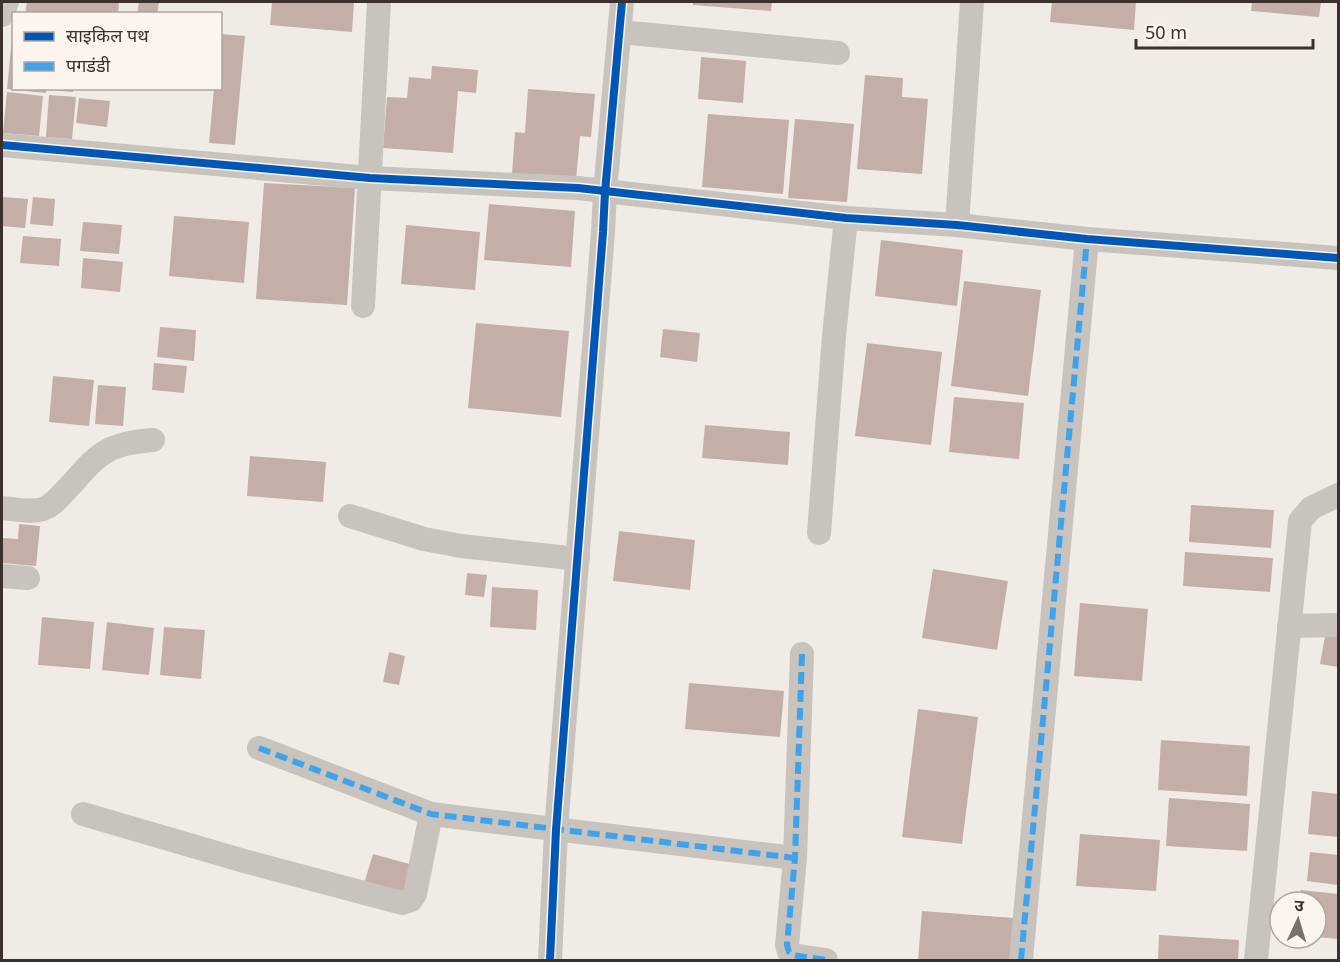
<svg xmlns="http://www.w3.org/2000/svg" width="1340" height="962" font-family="'Noto Sans','Noto Sans Devanagari',sans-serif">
<rect width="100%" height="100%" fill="#f0ebe5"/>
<g fill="#c3afa7">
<polygon points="27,2 119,2 118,14 25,14"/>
<polygon points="139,2 159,2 157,14 137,14"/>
<polygon points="272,2 354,2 352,32 270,25"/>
<polygon points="693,2 772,2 771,11 693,5"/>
<polygon points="1052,2 1136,2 1134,30 1050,22"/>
<polygon points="1252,2 1321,2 1319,17 1251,11"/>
<polygon points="220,34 245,36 235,145 209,143 214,88 220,88"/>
<polygon points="12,37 14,37 14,90 7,89"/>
<polygon points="701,57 746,61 743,103 698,99"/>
<polygon points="432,66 478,70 476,93 458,91 453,153 383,148 387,97 407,98 409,77 431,79"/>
<polygon points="865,75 903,78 902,97 928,99 922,174 857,169"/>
<polygon points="14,88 46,88 46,93 14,90"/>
<polygon points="47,88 73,88 73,92 47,90"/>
<polygon points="528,89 595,94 591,137 580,136 576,180 512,174 515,132 525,133"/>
<polygon points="7,92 43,96 39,136 3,133"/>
<polygon points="49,95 76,97 72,139 46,137"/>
<polygon points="79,98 110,101 107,127 76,123"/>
<polygon points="708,114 789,120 783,194 702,187"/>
<polygon points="795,119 854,124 847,202 788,198"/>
<polygon points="264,183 355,188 347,305 256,299"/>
<polygon points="2,197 28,199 25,228 2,226"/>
<polygon points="33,197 55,199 53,226 30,224"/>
<polygon points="489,204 575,211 571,267 484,260"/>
<polygon points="174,216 249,222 244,283 169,276"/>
<polygon points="83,222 122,225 119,254 80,251"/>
<polygon points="406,225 480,232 475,290 401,284"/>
<polygon points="23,236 61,239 59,266 20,263"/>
<polygon points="881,240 963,250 957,306 875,296"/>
<polygon points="83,258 123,262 120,292 81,288"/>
<polygon points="964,281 1041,290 1028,396 951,386"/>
<polygon points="476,323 569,331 561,417 468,408"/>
<polygon points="160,327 196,330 194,361 157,357"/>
<polygon points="663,329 700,333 697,362 660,357"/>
<polygon points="867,343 942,352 931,445 855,436"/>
<polygon points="154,363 187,366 184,393 152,390"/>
<polygon points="53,376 94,380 89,426 49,422"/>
<polygon points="98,385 126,387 123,426 95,424"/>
<polygon points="954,397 1024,403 1019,459 949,452"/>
<polygon points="705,425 790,432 788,465 702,458"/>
<polygon points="250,456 326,462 323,502 247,496"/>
<polygon points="1191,505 1274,510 1271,548 1189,542"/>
<polygon points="19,524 40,526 36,566 2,563 2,538 18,539"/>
<polygon points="619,531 695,540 690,590 613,581"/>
<polygon points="1185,552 1273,558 1270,592 1183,586"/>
<polygon points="933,569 1008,581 997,650 922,638"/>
<polygon points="467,573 487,575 484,597 465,595"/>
<polygon points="492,587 538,590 536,630 490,627"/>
<polygon points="1080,603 1148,609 1142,681 1074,676"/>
<polygon points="42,617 94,622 90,669 38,665"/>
<polygon points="107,622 154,628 149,675 102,670"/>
<polygon points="164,627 205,630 201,679 160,675"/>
<polygon points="1326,631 1338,632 1338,667 1320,664"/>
<polygon points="389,652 405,656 399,685 383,682"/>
<polygon points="689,683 784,691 780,737 685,729"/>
<polygon points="918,709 978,717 962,844 902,837"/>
<polygon points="1161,740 1250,746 1247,796 1158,790"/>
<polygon points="1312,791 1338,794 1338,837 1308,834"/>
<polygon points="1169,798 1250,804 1247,851 1166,846"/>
<polygon points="1080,834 1160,840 1156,891 1076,886"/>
<polygon points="1310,852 1338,855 1338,885 1307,881"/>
<polygon points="373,854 413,865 404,899 363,887"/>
<polygon points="1301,890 1338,894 1338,939 1316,937 1316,902 1299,902"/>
<polygon points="922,911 1014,918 1011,960 918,960"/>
<polygon points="1159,935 1239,940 1238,960 1158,960"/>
</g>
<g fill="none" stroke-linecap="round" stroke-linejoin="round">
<g stroke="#c9c3be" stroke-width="24">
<polyline points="2,15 7,2"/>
<polyline points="620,32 838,53"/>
<polyline points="2,145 370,178 578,188 846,218 957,225 1087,239 1338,258"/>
<polyline points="957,225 972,2"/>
<polyline points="363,306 379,2"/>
<path d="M 2,508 C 15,509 30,513 43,509 C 54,505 60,496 68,488 C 99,454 104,444 153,440"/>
<polyline points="350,516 424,539 461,546 578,559"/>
<polyline points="819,533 834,336 846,218"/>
<polyline points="2,576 28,578"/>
<polyline points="1289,626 1338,625"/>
<polyline points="802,654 795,858 787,945 789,952 792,955 826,960"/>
<polyline points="259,748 431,814 795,858"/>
<polyline points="83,814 244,861 402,903 411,900 415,894 431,814"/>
<polyline points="550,960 556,830 603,232 605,192 622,2"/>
<polyline points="1021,960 1087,239"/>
<polyline points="1256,960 1300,521 1311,508 1338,495"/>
</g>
<g stroke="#3fa3eb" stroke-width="6" stroke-dasharray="12 6" stroke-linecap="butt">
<polyline points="802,654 795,858 787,945 789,952 792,955 826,960"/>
<polyline points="259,748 431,814 795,858"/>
<polyline points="1021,960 1087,239"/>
</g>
<defs>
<g id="cycleway">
<polyline points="2,145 370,178 578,188 846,218 957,225 1087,239 1338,258"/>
<polyline points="550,960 556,830 603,232 605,192 622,2"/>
</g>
</defs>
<use href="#cycleway" stroke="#fbf5ee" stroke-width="11"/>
<use href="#cycleway" stroke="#0057b8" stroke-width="8"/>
</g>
<rect width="1340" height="962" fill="none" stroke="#3b302b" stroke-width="6"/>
<rect x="12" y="12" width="210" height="78" fill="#fbf5ee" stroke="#aea6a0" stroke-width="1.5"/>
<rect x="24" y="32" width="30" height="9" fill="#0057b8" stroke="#aea6a0" stroke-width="1.5"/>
<text x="66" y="42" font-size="18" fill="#3b302b">साइकिल पथ</text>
<rect x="24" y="62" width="30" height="9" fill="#3fa3eb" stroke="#aea6a0" stroke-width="1.5"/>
<text x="66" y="72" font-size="18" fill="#3b302b">पगडंडी</text>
<g transform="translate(1298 920) rotate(4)"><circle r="28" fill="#fbf5ee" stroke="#aea6a0" stroke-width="1.5"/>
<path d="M0-4.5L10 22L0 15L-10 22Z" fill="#7a716c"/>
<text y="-9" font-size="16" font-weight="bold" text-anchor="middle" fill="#3b302b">उ</text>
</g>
<path d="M1136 39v9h177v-9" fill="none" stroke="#3b302b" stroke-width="3"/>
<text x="1145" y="39" font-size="18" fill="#3b302b" stroke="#fbf5ee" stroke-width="4.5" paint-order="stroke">50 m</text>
</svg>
